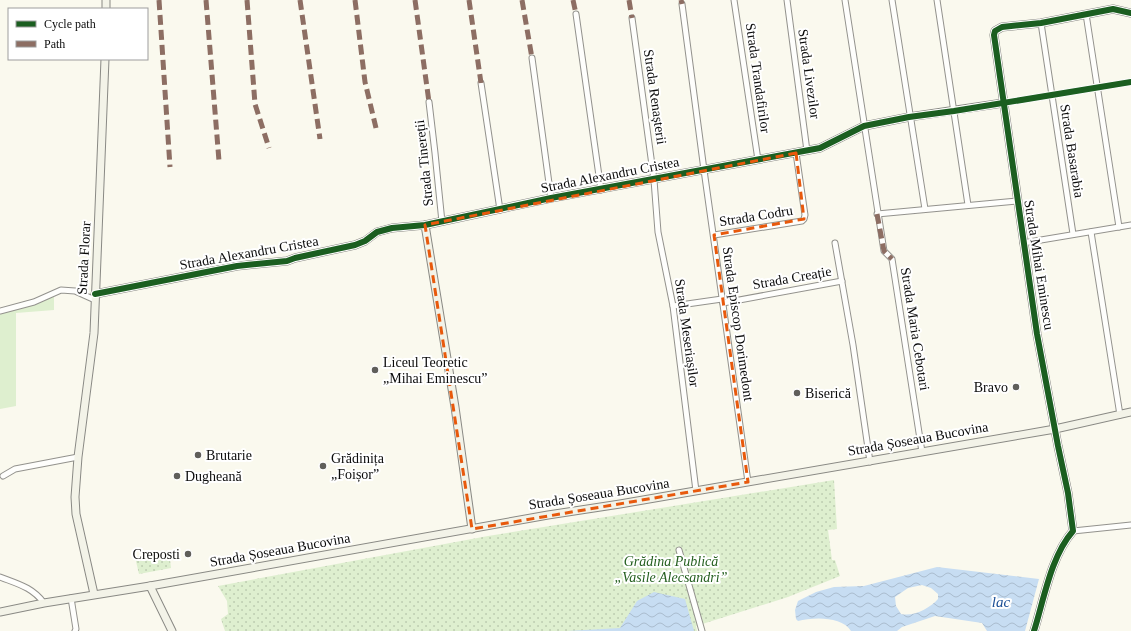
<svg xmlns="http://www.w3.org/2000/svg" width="1131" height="631" font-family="'Times New Roman',serif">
<defs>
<pattern id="park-dots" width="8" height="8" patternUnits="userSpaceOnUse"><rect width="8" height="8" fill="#deefcf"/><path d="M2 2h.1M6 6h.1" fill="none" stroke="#bdccb0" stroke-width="1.8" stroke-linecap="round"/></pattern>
<pattern id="water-waves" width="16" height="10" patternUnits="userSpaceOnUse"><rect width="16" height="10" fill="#c7ddf2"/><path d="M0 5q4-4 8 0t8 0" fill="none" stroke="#aabcce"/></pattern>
</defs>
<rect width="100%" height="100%" fill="#faf9ee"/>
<polygon fill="#deefcf" points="54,294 54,310 16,313 16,406 0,409 0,312"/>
<g fill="url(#park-dots)">
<polygon points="834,480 837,529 828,530 832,560 835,560 840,576 788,597 696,626 697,631 225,631 221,619 228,614 227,601 218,586 488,536"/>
<polygon points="169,551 171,568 139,574 135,557"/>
</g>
<g fill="url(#water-waves)" fill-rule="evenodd">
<path d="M 937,567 L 1039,579 L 1025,631 L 987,631 L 982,623 L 935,616 L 902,627 L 897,631 L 851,631 C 842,616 813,617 798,621 L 796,619 L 795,610 L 798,601 L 816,592 L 834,587 L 864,586 ZM 922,585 L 931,588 L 938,594 L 938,599 C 930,608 914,617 901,614 L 896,606 L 895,597 L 908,588 Z"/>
<polygon points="654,592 685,599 694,631 567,631 620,628 637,601"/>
</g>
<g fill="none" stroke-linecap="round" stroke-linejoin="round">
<defs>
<g id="street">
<polyline points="734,0 758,160"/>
<polyline points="787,0 807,151"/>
<polyline points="845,0 884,251 892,259 922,452"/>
<polyline points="892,0 925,209"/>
<polyline points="937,0 968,205"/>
<polyline points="682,4 704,170 748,482"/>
<polyline points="576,14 601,190"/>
<polyline points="1086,14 1119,227"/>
<polyline points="632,18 654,180 658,232 673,306 696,491"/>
<polyline points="1041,23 1073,234"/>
<polyline points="532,58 551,198"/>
<polyline points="481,83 500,210"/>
<polyline points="429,102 435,153 442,222"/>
<polyline points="1003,103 1131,82"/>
<polyline points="877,214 1017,201"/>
<polyline points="1091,232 1120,415"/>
<polyline points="714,235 802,221 804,219 805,215 796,153"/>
<polyline points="835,243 853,345 870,462"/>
<polyline points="1023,243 1131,225"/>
<polyline points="723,303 842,281"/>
<polyline points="673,306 722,299"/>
<polyline points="0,311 34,302 61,290 75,291 95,300"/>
<polyline points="3,476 15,469 78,457"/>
<polyline points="1073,531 1131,525"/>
<polyline points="679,550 702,631"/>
<path d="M 0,577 C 18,584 32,587 44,603"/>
<polyline points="71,598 76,629 75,631"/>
</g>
<g id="secondary">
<polyline points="106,9 106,0"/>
<polyline points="425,225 455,407 472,529"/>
<polyline points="95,294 237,266 287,261 295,258 355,245 365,241 377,232 392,228 425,225 551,198 820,148 864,126 909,117 1003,103"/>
<polyline points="150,586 172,631"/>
<polyline points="94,594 76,514 75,497 78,457 94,333 105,59"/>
<polyline points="0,612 44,603 150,586 548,515 620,504 1055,429 1131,412"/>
<path d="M 1034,631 C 1044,599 1051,556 1073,531 L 1068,493 L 1058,446 L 1037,334 L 994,35 L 995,31 L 1002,27 L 1041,23 L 1113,9 L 1131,13"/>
</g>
</defs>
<use href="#street" stroke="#93928d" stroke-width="7"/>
<use href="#secondary" stroke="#898984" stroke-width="9"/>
<use href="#street" stroke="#fefefc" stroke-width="5"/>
<use href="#secondary" stroke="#f3f3e8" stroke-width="7"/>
<g stroke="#8d6e63" stroke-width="5" stroke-dasharray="10 5" stroke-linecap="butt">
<polyline points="159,0 170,167"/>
<polyline points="206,0 219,161"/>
<polyline points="247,0 255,104 269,148"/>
<polyline points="300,0 320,139"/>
<polyline points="355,0 365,82 376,128"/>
<polyline points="415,0 429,102"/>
<polyline points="469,0 481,83"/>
<polyline points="522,0 532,58"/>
<polyline points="573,0 576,14"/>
<polyline points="629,0 632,18"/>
<polyline points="681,0 682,4"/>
<polyline points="877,214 884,251 892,259"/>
</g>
<defs>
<g id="cycleway">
<polyline points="95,294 237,266 287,261 295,258 355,245 365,241 377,232 392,228 425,225 551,198 820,148 864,126 909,117 954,111 1131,82"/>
<path d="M 1034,631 C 1044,599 1051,556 1073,531 L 1068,493 L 1058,446 L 1037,334 L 994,35 L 995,31 L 1002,27 L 1041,23 L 1113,9 L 1131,13"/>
</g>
</defs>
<use href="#cycleway" stroke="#fff" stroke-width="8"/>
<use href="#cycleway" stroke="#1b5e20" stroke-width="6"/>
</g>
<path fill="none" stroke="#e8590c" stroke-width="3" stroke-dasharray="8 5" stroke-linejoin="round" d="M 796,153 L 804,219 L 714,235 L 748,482 L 472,529 L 425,225 Z"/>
<g fill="#5f5e5a" stroke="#fff" stroke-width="1.5">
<circle cx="375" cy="370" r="4"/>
<circle cx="1016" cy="387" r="4"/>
<circle cx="797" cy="393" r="4"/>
<circle cx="198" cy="455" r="4"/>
<circle cx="323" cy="466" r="4"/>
<circle cx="177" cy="476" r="4"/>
<circle cx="188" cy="554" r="4"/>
</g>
<g text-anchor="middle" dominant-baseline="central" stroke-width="4" stroke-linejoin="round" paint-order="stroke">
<g font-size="14" fill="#0b0b0b" stroke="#fff">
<text transform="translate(809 74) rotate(82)">Strada Livezilor</text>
<text transform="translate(758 78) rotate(82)">Strada Trandafirilor</text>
<text transform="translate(655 97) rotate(82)">Strada Renașterii</text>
<text transform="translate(1072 151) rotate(81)">Strada Basarabia</text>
<text transform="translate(424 163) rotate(-96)">Strada Tinereții</text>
<text transform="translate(610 175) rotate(-11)">Strada Alexandru Cristea</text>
<text transform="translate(756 216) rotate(-9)">Strada Codru</text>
<text transform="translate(249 253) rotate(-10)">Strada Alexandru Cristea</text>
<text transform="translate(84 258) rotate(-87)">Strada Florar</text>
<text transform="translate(1039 265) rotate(81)">Strada Mihai Eminescu</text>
<text transform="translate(792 278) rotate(-10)">Strada Creație</text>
<text transform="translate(738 324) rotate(82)">Strada Episcop Dorimedont</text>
<text transform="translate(915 329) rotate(81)">Strada Maria Cebotari</text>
<text transform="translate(687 333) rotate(82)">Strada Meseriașilor</text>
<text transform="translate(918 439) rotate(-10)">Strada Șoseaua Bucovina</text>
<text transform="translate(599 494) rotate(-9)">Strada Șoseaua Bucovina</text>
<text transform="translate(280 550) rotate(-10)">Strada Șoseaua Bucovina</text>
</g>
<g font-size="14" fill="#0b0b0b" stroke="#fff" text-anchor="start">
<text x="383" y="362">Liceul Teoretic<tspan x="383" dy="16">„Mihai Eminescu”</tspan></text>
<text x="1008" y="387" text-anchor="end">Bravo</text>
<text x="805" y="393">Biserică</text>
<text x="206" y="455">Brutarie</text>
<text x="331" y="458">Grădinița<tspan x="331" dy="16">„Foișor”</tspan></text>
<text x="185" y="476">Dugheană</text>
<text x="180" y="554" text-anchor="end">Creposti</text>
</g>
<g font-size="14" font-style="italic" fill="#245f1f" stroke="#fff">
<text x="671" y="561">Grădina Publică<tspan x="671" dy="16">„Vasile Alecsandri”</tspan></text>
</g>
<g font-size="15" font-style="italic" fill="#1b4f96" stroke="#fff">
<text x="1001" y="602">lac</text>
</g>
</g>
<rect x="8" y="8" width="140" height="52" fill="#ffffff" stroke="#9d9d9d"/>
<rect x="16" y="21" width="20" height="6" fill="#1b5e20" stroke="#9d9d9d"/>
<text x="44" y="28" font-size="12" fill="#0b0b0b">Cycle path</text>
<rect x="16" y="41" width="20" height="6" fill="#8d6e63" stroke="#9d9d9d"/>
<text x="44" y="48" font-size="12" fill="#0b0b0b">Path</text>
</svg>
